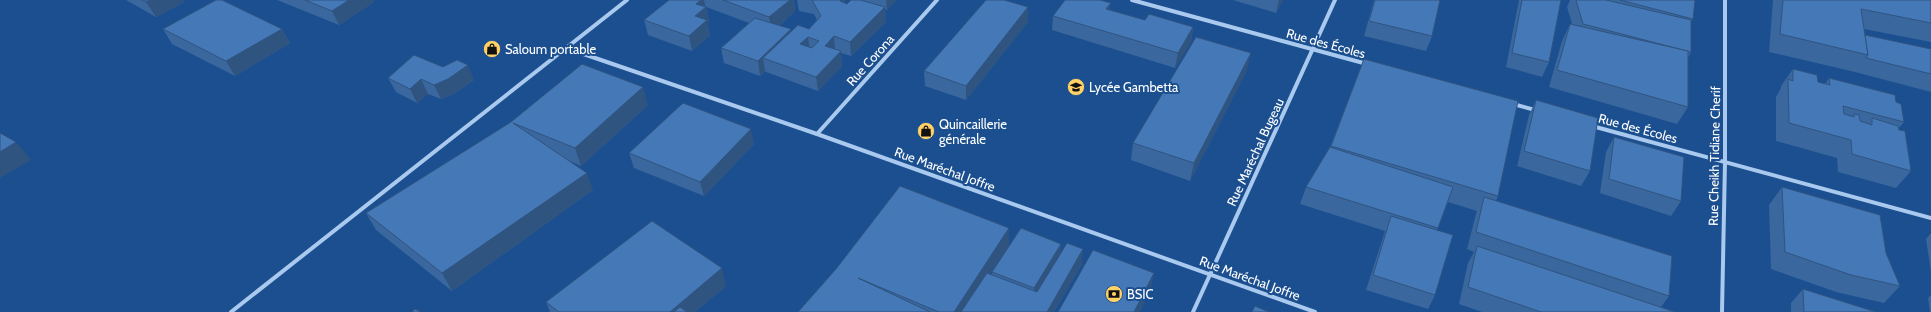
<svg xmlns="http://www.w3.org/2000/svg" width="1931" height="312" font-family="Cabin,sans-serif">
<rect width="100%" height="100%" fill="#1b4f8f"/>
<g fill="none" stroke-linecap="round" stroke-linejoin="round">
<g stroke="#a9c9ee" stroke-width="4">
<polyline points="1132,0 1367,64"/>
<polyline points="566,48 817,134 1315,312"/>
<polyline points="1513,104 1535,110"/>
<polyline points="1592,126 1931,218"/>
<polyline points="817,134 937,0"/>
<polyline points="231,312 627,0"/>
<polyline points="1193,312 1335,0"/>
<polyline points="1722,312 1725,162 1725,0"/>
</g>
</g>
<g fill="#3a679d">
<polygon points="126,0 183,0 184,2 156,17"/>
<polygon points="277,0 373,0 374,2 339,25"/>
<polygon points="669,0 794,0 795,11 779,26 791,29 791,31 809,29 817,20 814,14 799,11 797,0 845,0 845,3 847,4 851,0 896,0 887,10 885,9 886,22 851,56 841,53 842,66 818,91 766,72 765,71 760,76 724,63 721,48 749,23 706,7 709,22 707,23 710,35 692,51 648,35 644,20"/>
<polygon points="1233,0 1283,0 1276,13"/>
<polygon points="1374,0 1440,0 1432,36 1426,51 1364,36"/>
<polygon points="1519,0 1561,0 1549,62 1542,77 1506,67"/>
<polygon points="1570,0 1695,0 1693,19 1691,22 1691,52 1688,58 1688,107 1677,124 1549,87 1562,41 1570,24 1572,24 1567,7"/>
<polygon points="1773,0 1931,0 1931,42 1864,29 1865,35 1931,49 1931,92 1855,72 1769,52"/>
<polygon points="1028,7 1028,22 966,100 925,86 924,71"/>
<polygon points="1110,10 1145,20 1193,27 1191,42 1175,68 1052,30 1053,16"/>
<polygon points="163,29 282,29 290,43 235,76 172,44"/>
<polygon points="1364,59 1498,196 1496,201 1669,296 1661,307 1675,312 1482,312 1459,304 1468,263 1474,252 1467,249 1476,214 1477,211 1448,202 1437,230 1435,295 1428,309 1366,290 1385,231 1300,204 1306,187 1330,147"/>
<polygon points="1793,69 1818,82 1825,84 1829,78 1896,102 1904,122 1899,128 1911,171 1896,188 1838,172 1837,158 1776,141 1776,97 1781,88 1781,86"/>
<polygon points="1247,70 1190,181 1131,160 1133,143"/>
<polygon points="388,78 474,80 454,94 441,99 428,94 417,103 396,92"/>
<polygon points="1536,100 1590,171 1581,186 1517,166 1529,115"/>
<polygon points="648,105 581,166 570,161 593,190 452,291 376,230 366,213 511,122"/>
<polygon points="1614,137 1681,201 1671,216 1600,193 1606,152"/>
<polygon points="754,144 704,196 634,168 629,153"/>
<polygon points="1782,187 1886,253 1900,286 1884,303 1836,292 1771,269 1769,205"/>
<polygon points="1931,233 1931,272 1926,239"/>
<polygon points="1061,244 1060,253 1082,264 1054,312 798,312 836,269 1009,245 990,274 992,275 992,272"/>
<polygon points="726,286 695,312 550,312 546,302"/>
<polygon points="1803,289 1876,312 1791,312 1791,303"/>
<polygon points="1931,295 1931,312 1930,312 1928,298"/>
</g>
<g fill="#305480">
<polygon points="151,0 183,0 184,2 156,17 146,2"/>
<polygon points="349,0 373,0 374,2 339,25 332,11"/>
<polygon points="701,0 704,0 709,22 707,23 710,35 692,51 689,36 695,16 696,4"/>
<polygon points="790,0 794,0 795,11 772,32 769,17"/>
<polygon points="841,0 845,0 846,9 840,1"/>
<polygon points="887,0 896,0 887,10 886,1"/>
<polygon points="1279,0 1283,0 1276,13"/>
<polygon points="1111,3 1109,17 1106,9"/>
<polygon points="885,7 886,22 851,56 850,42"/>
<polygon points="1028,7 1028,22 966,100 966,86"/>
<polygon points="1193,27 1191,42 1175,68 1178,53"/>
<polygon points="282,29 290,43 235,76 226,61"/>
<polygon points="791,29 793,44 763,58 765,71 760,76 758,61"/>
<polygon points="834,36 835,51 825,46"/>
<polygon points="808,37 810,51 800,44"/>
<polygon points="841,51 842,66 818,91 816,77"/>
<polygon points="1251,53 1247,70 1190,181 1194,163"/>
<polygon points="468,65 474,80 454,94 441,99 434,85"/>
<polygon points="421,79 428,94 417,103 410,89"/>
<polygon points="643,87 648,105 581,166 575,148"/>
<polygon points="751,129 754,144 704,196 700,182"/>
<polygon points="16,142 31,160 0,178 0,152"/>
<polygon points="587,173 593,190 452,291 442,273"/>
<polygon points="1009,228 1009,245 965,312 954,312"/>
<polygon points="1061,244 1060,259 1033,303 1034,288"/>
<polygon points="1083,249 1082,264 1054,312 1047,312"/>
<polygon points="722,268 726,286 695,312 670,312"/>
<polygon points="1154,273 1151,290 1140,312 1134,312"/>
</g>
<g fill="#4478b7" stroke="#305480" fill-rule="evenodd">
<polygon points="142,0 151,0 146,2"/>
<polygon points="216,0 222,0 282,29 226,61 163,29"/>
<polygon points="305,0 349,0 332,11"/>
<polygon points="669,0 701,0 696,4 706,7 695,16 707,20 689,36 644,20"/>
<polygon points="723,0 790,0 769,17"/>
<path d="M 812,0 L 841,0 L 840,1 L 847,4 L 851,0 L 860,0 L 885,7 L 850,42 L 834,36 L 825,46 L 841,51 L 816,77 L 763,58 L 798,25 L 809,29 L 821,16 ZM 808,37 L 819,41 L 812,48 L 800,44 Z"/>
<polygon points="986,0 1004,0 1028,7 966,86 924,71"/>
<polygon points="1065,0 1100,0 1111,3 1106,9 1145,20 1149,14 1193,27 1178,53 1053,16"/>
<polygon points="1375,0 1440,0 1432,36 1369,21"/>
<polygon points="1522,0 1561,0 1549,62 1512,53"/>
<polygon points="1576,0 1606,0 1691,20 1691,52 1583,24"/>
<polygon points="1620,0 1695,0 1693,19"/>
<polygon points="1783,0 1931,0 1931,23 1861,9 1868,55 1780,34"/>
<polygon points="755,18 791,29 758,61 721,48"/>
<polygon points="1570,24 1688,51 1688,107 1557,70"/>
<polygon points="1865,35 1931,49 1931,74 1866,58 1868,55"/>
<polygon points="1196,37 1251,53 1194,163 1133,143"/>
<polygon points="414,55 443,67 457,60 468,65 448,79 434,85 421,79 410,89 388,78"/>
<polygon points="1364,59 1518,101 1498,196 1331,146"/>
<polygon points="582,64 643,87 575,148 513,123 587,173 442,273 366,213 511,122"/>
<polygon points="1793,69 1817,75 1818,82 1830,85 1829,78 1895,95 1896,102 1901,104 1904,122 1843,106 1844,114 1854,117 1854,114 1859,115 1860,121 1872,125 1872,118 1898,126 1899,130 1905,131 1911,171 1852,154 1851,140 1789,123 1788,79 1793,81"/>
<polygon points="1536,100 1598,118 1590,171 1524,151"/>
<polygon points="683,103 751,129 700,182 629,153"/>
<polygon points="0,133 16,142 0,152"/>
<polygon points="1614,137 1684,157 1681,201 1609,179"/>
<polygon points="1330,147 1453,187 1438,228 1306,187"/>
<polygon points="900,186 1009,228 954,312 939,312 858,278 930,312 798,312 836,269"/>
<polygon points="1782,187 1880,215 1886,253 1900,286 1851,275 1785,252"/>
<polygon points="1484,197 1672,256 1669,296 1476,232"/>
<polygon points="1391,216 1453,235 1435,295 1373,275"/>
<polygon points="652,221 722,268 670,312 559,312 546,302"/>
<polygon points="1021,228 1061,244 1034,288 992,272"/>
<polygon points="1067,243 1083,249 1047,312 961,312 987,273 1037,292"/>
<polygon points="1477,246 1675,312 1541,312 1468,287"/>
<polygon points="1093,250 1154,273 1134,312 1058,312"/>
<polygon points="1803,289 1876,312 1804,312"/>
<polygon points="1255,306 1269,312 1252,312"/>
<polygon points="680,307 687,312 674,312"/>
<polygon points="415,309 421,312 412,312"/>
</g>
<defs>
<symbol id="shop-disc" viewBox="-11 -11 22 22"><circle r="9.5" fill="#ffd166" stroke="#1b4f8f"/><path d="M-5-2.5h2.3a2.7 3.5 0 0 1 5.4 0H5L5.5 6h-11ZM-1.5-2.5h3a1.5 2.3 0 0 0-3 0Z" fill="#111"/></symbol>
<symbol id="school-disc" viewBox="-11 -11 22 22"><circle r="9.5" fill="#ffd166" stroke="#1b4f8f"/><path d="M0-5L7-2L0 1L-7-2ZM-4 1L0 2.5L4 1V4Q0 6-4 4Z" fill="#111"/></symbol>
<symbol id="bank-disc" viewBox="-11 -11 22 22"><circle r="9.5" fill="#ffd166" stroke="#1b4f8f"/><path d="M-6-4H6V4H-6ZM0-2.3a2.3 2.3 0 1 0 0 4.6a2.3 2.3 0 1 0 0-4.6Z" fill="#111"/></symbol>
</defs>
<g fill-rule="evenodd">
<use href="#shop-disc" x="482" y="39" width="20" height="20"/>
<use href="#school-disc" x="1066" y="77" width="20" height="20"/>
<use href="#shop-disc" x="916" y="121" width="20" height="20"/>
<use href="#bank-disc" x="1104" y="284" width="20" height="20"/>
</g>
<g text-anchor="middle" dominant-baseline="central" stroke-width="4" stroke-linejoin="round" paint-order="stroke">
<g font-size="13" fill="#fff" stroke="#1b4f8f">
<text transform="translate(1326 43) rotate(15)">Rue des Écoles</text>
<text transform="translate(870 60) rotate(-48)">Rue Corona</text>
<text transform="translate(1638 128) rotate(15)">Rue des Écoles</text>
<text transform="translate(1255 152) rotate(-65)">Rue Maréchal Bugeau</text>
<text transform="translate(1714 156) rotate(-89)">Rue Cheikh Tidiane Cherif</text>
<text transform="translate(945 169) rotate(20)">Rue Maréchal Joffre</text>
<text transform="translate(1250 278) rotate(20)">Rue Maréchal Joffre</text>
</g>
<g font-size="13" fill="#fff" stroke="#1b4f8f" text-anchor="start">
<text x="505" y="49">Saloum portable</text>
<text x="1089" y="87">Lycée Gambetta</text>
<text x="939" y="124">Quincaillerie<tspan x="939" dy="15">générale</tspan></text>
<text x="1127" y="294">BSIC</text>
</g>
</g>
</svg>
